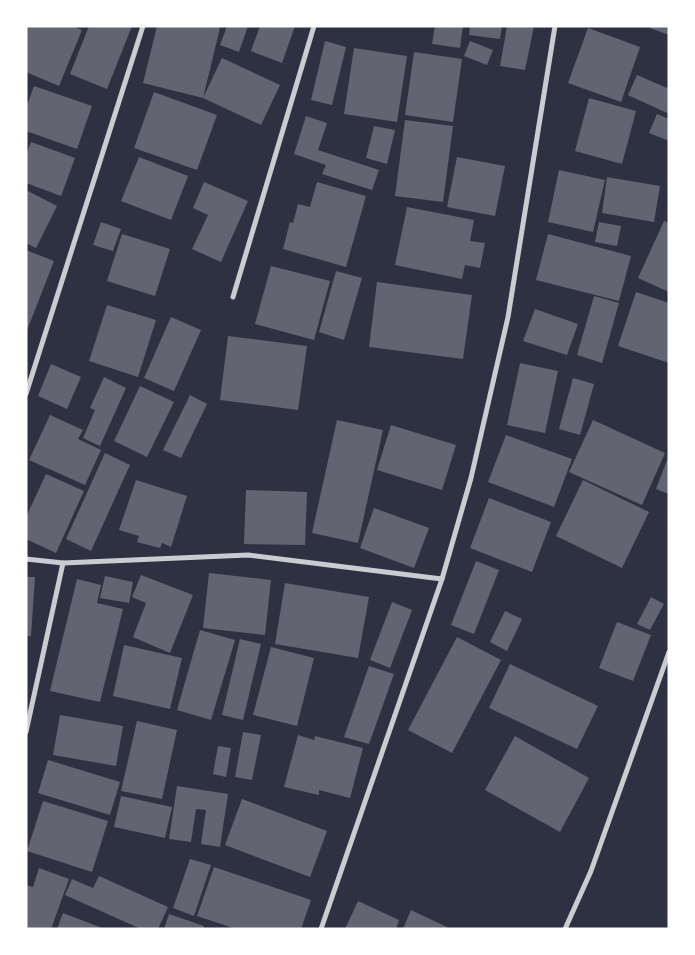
<svg xmlns="http://www.w3.org/2000/svg" width="695" height="955" font-family="Raleway,sans-serif">
<rect width="100%" height="100%" fill="#2d3142"/>
<g fill="#626471">
<polygon points="26,26 72,26 82,30 59,86 26,72"/>
<polygon points="89,26 132,26 107,89 70,74"/>
<polygon points="157,26 214,26 220,28 203,98 143,83"/>
<polygon points="227,26 248,26 239,52 220,45"/>
<polygon points="260,26 295,26 282,63 251,51"/>
<polygon points="435,26 463,26 460,48 432,44"/>
<polygon points="470,26 502,26 500,39 469,35"/>
<polygon points="507,26 534,26 525,70 500,66"/>
<polygon points="651,26 669,26 669,35 650,28"/>
<polygon points="588,28 640,47 621,102 568,83"/>
<polygon points="325,41 346,47 332,105 311,100"/>
<polygon points="470,41 493,50 487,65 464,56"/>
<polygon points="354,48 407,56 397,122 344,114"/>
<polygon points="414,52 462,59 453,122 405,115"/>
<polygon points="222,58 280,85 261,125 203,98"/>
<polygon points="637,75 667,88 669,85 669,114 628,95"/>
<polygon points="34,86 92,106 77,149 26,131 26,108"/>
<polygon points="154,92 217,115 197,170 134,148"/>
<polygon points="589,98 636,111 622,164 575,151"/>
<polygon points="657,114 669,119 669,141 649,133"/>
<polygon points="306,116 327,123 318,150 379,170 372,190 322,174 326,165 294,154"/>
<polygon points="405,120 453,126 443,202 395,196"/>
<polygon points="374,126 395,130 387,164 366,158"/>
<polygon points="31,142 75,158 61,196 26,183 26,155"/>
<polygon points="139,157 188,176 171,220 121,201"/>
<polygon points="457,157 505,166 495,216 447,207"/>
<polygon points="559,170 605,180 593,232 548,222"/>
<polygon points="607,177 660,186 654,222 602,213"/>
<polygon points="204,182 248,201 221,262 192,249 208,215 193,208"/>
<polygon points="317,182 366,196 346,267 283,249 290,222 293,223 298,204 310,207"/>
<polygon points="26,190 57,206 36,248 26,243"/>
<polygon points="407,207 474,220 470,241 485,243 480,268 465,265 462,279 395,265"/>
<polygon points="664,221 669,223 669,292 638,278"/>
<polygon points="101,222 121,229 113,251 93,245"/>
<polygon points="599,222 621,226 617,246 595,242"/>
<polygon points="122,234 170,249 155,296 107,281"/>
<polygon points="548,234 631,256 619,301 536,280"/>
<polygon points="26,250 54,261 26,333"/>
<polygon points="271,266 330,281 314,340 255,324"/>
<polygon points="336,271 362,278 344,340 319,332"/>
<polygon points="377,282 472,295 463,359 369,347"/>
<polygon points="636,292 669,303 669,363 618,346"/>
<polygon points="594,296 619,303 602,363 577,355"/>
<polygon points="107,305 156,320 138,377 89,361"/>
<polygon points="535,309 578,324 567,355 523,341"/>
<polygon points="171,317 201,330 174,391 144,378"/>
<polygon points="228,336 307,346 298,410 220,400"/>
<polygon points="520,363 558,371 545,433 507,425"/>
<polygon points="51,364 81,377 67,409 38,396"/>
<polygon points="104,377 126,388 100,446 83,438 95,410 90,408"/>
<polygon points="573,378 594,384 580,435 559,429"/>
<polygon points="140,386 174,402 147,457 114,441"/>
<polygon points="190,395 207,404 181,458 163,450"/>
<polygon points="50,415 83,430 78,439 101,450 85,485 29,460"/>
<polygon points="337,420 383,430 358,543 312,533"/>
<polygon points="593,420 665,453 642,505 569,472"/>
<polygon points="391,425 456,445 442,490 377,470"/>
<polygon points="506,435 572,459 554,507 488,482"/>
<polygon points="105,453 130,465 91,551 66,539"/>
<polygon points="669,455 669,494 656,489"/>
<polygon points="46,474 84,491 56,553 26,539 26,517"/>
<polygon points="136,480 187,496 171,547 162,543 160,548 137,542 139,536 119,530"/>
<polygon points="583,480 649,512 622,568 556,536"/>
<polygon points="246,490 307,492 305,545 244,544"/>
<polygon points="489,498 551,522 532,572 470,548"/>
<polygon points="374,508 429,528 414,568 360,548"/>
<polygon points="476,561 499,570 474,634 451,625"/>
<polygon points="209,573 271,580 265,635 203,628"/>
<polygon points="141,575 193,595 170,653 133,637 146,603 132,597"/>
<polygon points="105,576 133,582 129,603 100,598"/>
<polygon points="26,577 35,577 31,636 26,636"/>
<polygon points="77,579 101,585 97,603 123,609 100,702 50,691"/>
<polygon points="285,583 369,597 358,658 275,644"/>
<polygon points="651,597 664,604 650,630 637,624"/>
<polygon points="392,602 412,610 390,668 370,660"/>
<polygon points="505,611 522,619 507,651 490,642"/>
<polygon points="617,622 651,635 633,681 599,668"/>
<polygon points="200,630 235,640 211,720 177,710"/>
<polygon points="457,637 501,660 452,753 408,730"/>
<polygon points="240,639 261,644 243,720 222,715"/>
<polygon points="124,645 182,658 170,709 113,696"/>
<polygon points="271,647 314,658 297,726 253,715"/>
<polygon points="510,664 598,706 577,749 489,708"/>
<polygon points="369,666 394,674 369,744 344,737"/>
<polygon points="60,715 123,726 116,766 53,755"/>
<polygon points="137,721 177,730 162,799 121,791"/>
<polygon points="243,732 261,735 252,780 235,777"/>
<polygon points="298,735 314,740 315,736 363,748 350,798 319,790 319,795 284,787"/>
<polygon points="515,736 589,778 560,832 485,790"/>
<polygon points="218,746 231,748 226,777 213,774"/>
<polygon points="48,760 120,782 110,815 38,793"/>
<polygon points="177,786 228,794 220,847 201,844 206,810 196,809 191,842 169,839"/>
<polygon points="121,796 172,807 165,838 114,827"/>
<polygon points="242,799 327,831 310,877 225,845"/>
<polygon points="43,801 108,821 92,872 27,851"/>
<polygon points="190,859 211,865 194,916 173,908"/>
<polygon points="214,867 311,900 301,929 236,929 197,916"/>
<polygon points="39,868 69,879 51,929 26,929 26,885 33,887"/>
<polygon points="99,876 168,907 158,929 141,929 65,895 72,879 93,888"/>
<polygon points="358,901 399,920 396,929 345,929"/>
<polygon points="411,910 451,929 403,929"/>
<polygon points="63,913 105,929 57,929"/>
<polygon points="169,914 204,926 203,929 164,929"/>
</g>
<g fill="none" stroke-linecap="round" stroke-linejoin="round">
<g stroke="#caccd0" stroke-width="5">
<polyline points="233,297 314,26"/>
<polyline points="26,394 143,26"/>
<polyline points="26,559 63,563 248,555 442,579"/>
<polyline points="26,732 63,563"/>
<polyline points="321,929 442,579 471,478 508,317 555,26"/>
<polyline points="565,929 591,871 669,652"/>
</g>
</g>
<rect width="695" height="955" fill="none" stroke="#ffffff" stroke-width="55"/>
</svg>
